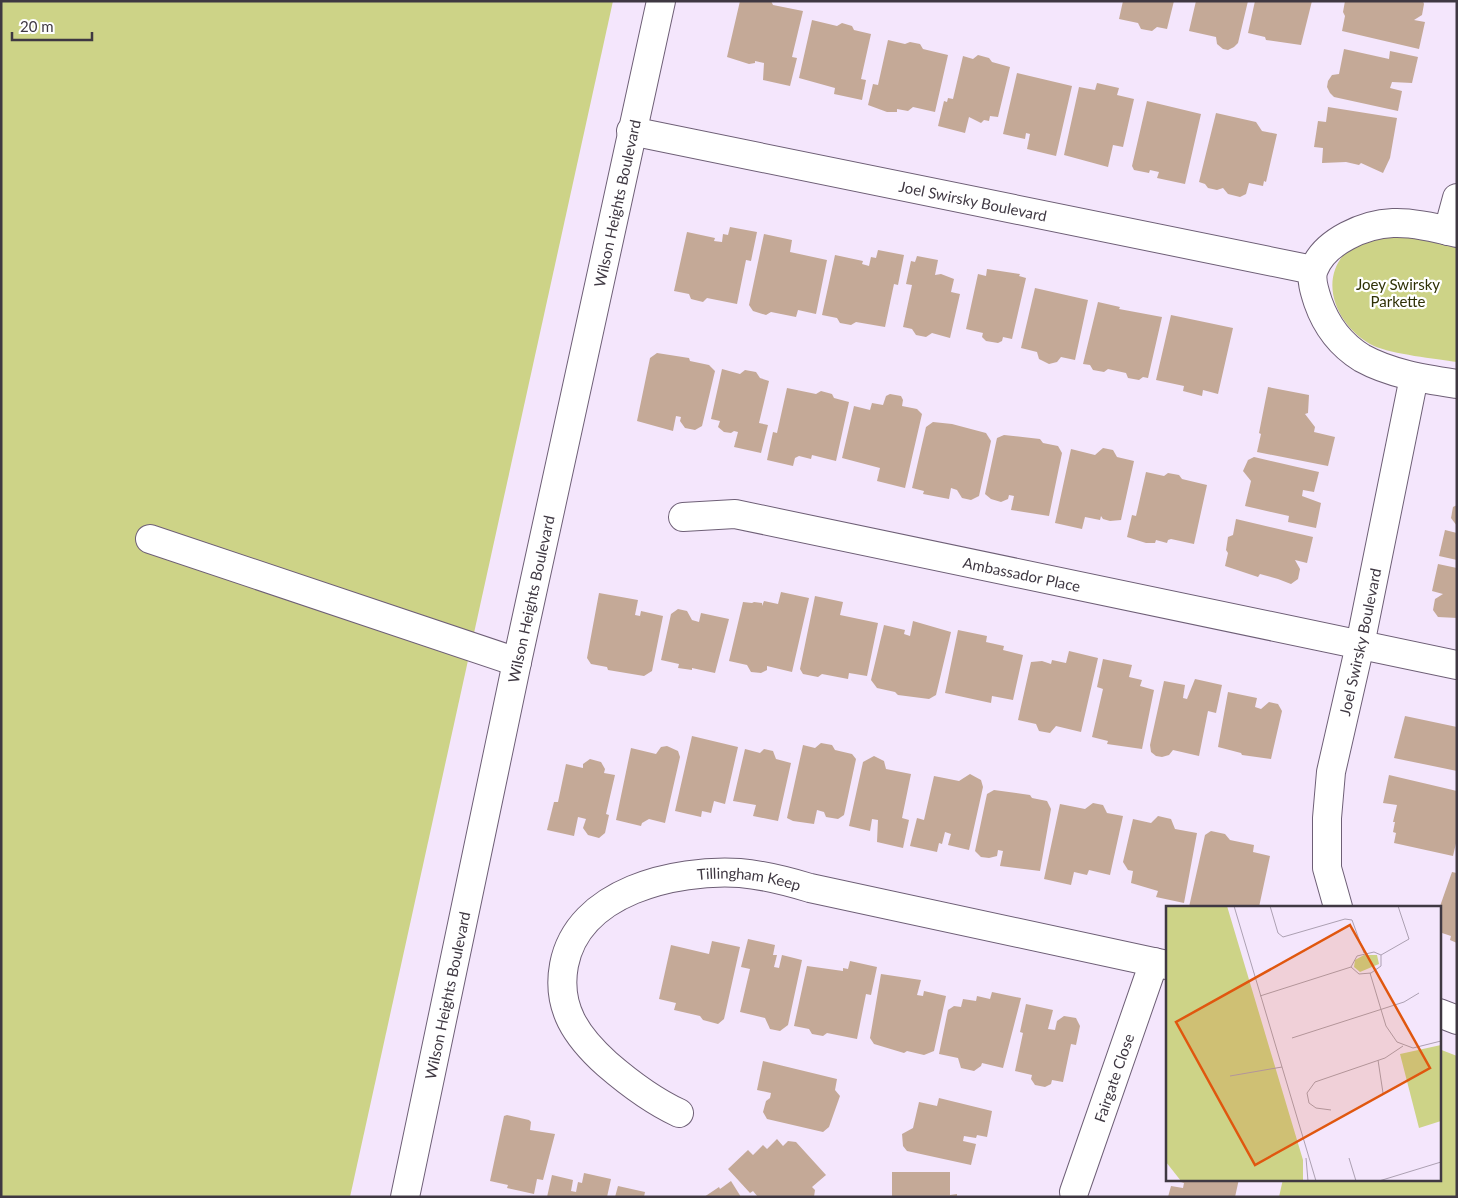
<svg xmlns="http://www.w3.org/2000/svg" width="1458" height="1198" font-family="Lato,sans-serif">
<rect width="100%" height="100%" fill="#f4e6fc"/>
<g fill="#cdd387">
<polygon points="1,1 613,1 350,1197 1,1197"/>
<path d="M 1388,233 L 1457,244 L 1457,362 C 1436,359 1392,354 1374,346 C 1338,329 1315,280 1349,249 C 1358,241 1377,237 1388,233 Z"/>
<polygon points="1439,1049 1457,1056 1457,1197 1279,1197 1283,1179 1439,1179"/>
</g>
<g fill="#c4a997">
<polygon points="740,1 771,1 773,5 803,11 792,57 797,58 790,86 763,80 764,63 755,61 755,63 749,64 727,57"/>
<polygon points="1123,1 1174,1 1167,29 1157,27 1152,31 1141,29 1138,23 1119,19"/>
<polygon points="1196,1 1248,1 1238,43 1234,47 1228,50 1223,49 1217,44 1216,37 1189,31"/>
<polygon points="1255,1 1312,1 1301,45 1266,40 1265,37 1248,33"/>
<polygon points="1345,1 1423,1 1424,4 1422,15 1414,20 1425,22 1419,49 1342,31 1345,16 1343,12"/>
<polygon points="812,20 837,26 842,23 852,26 854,30 871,34 861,79 866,80 862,100 834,94 835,88 799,78"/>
<polygon points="888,40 905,44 910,42 920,44 923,49 948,55 935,112 913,107 908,111 897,109 897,112 887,112 868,105 873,84 878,85"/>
<polygon points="1344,49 1389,59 1390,51 1418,57 1412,83 1392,82 1390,88 1402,91 1398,111 1334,97 1330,93 1327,87 1328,81 1332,75 1339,74"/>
<polygon points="978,55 989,58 992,62 1010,67 998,117 990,116 989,121 984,120 981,123 969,117 965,133 938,126 944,101 947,102 948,98 953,99 963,56 973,59"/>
<polygon points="1017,73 1072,86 1056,156 1027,149 1030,134 1026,133 1025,139 1003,134"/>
<polygon points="1097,83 1119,88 1117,95 1134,99 1123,147 1113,145 1108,167 1064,155 1079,87 1095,90"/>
<polygon points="1147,101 1201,114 1185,184 1157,178 1159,172 1150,170 1149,173 1134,170 1132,166"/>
<polygon points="1328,107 1397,118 1390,158 1383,173 1361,163 1359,165 1346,162 1322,163 1323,148 1314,147 1318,121 1326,122"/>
<polygon points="1216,113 1256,122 1262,131 1277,134 1266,182 1264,181 1263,186 1249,183 1246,194 1240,197 1228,194 1223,188 1217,190 1208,188 1205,184 1199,182"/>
<polygon points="730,227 757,232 751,261 746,260 737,304 707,298 703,302 691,299 689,294 674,291 687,232 715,238 714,241 722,242 723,234 728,235"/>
<polygon points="764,234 792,240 790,252 827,260 816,314 798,310 796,317 771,312 766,315 753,311 749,305"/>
<polygon points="878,250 904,255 898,285 894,284 885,327 856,322 851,325 840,323 837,318 822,315 835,255 863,261 862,264 869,266 871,257 876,258"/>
<polygon points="917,256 938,260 935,275 941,274 954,279 951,292 960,294 950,338 932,333 926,337 916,335 912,329 903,327 912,285 906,284 911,261 915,262"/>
<polygon points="987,269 1020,274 1019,276 1026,278 1012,339 1003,337 1002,341 998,343 986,341 982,337 983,333 966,329 978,274 986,276"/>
<polygon points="1035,288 1088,300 1075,360 1061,357 1057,362 1049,364 1039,359 1037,352 1021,348"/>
<polygon points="1098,302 1120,307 1119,309 1162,317 1148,378 1143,377 1139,380 1128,378 1126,373 1108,369 1104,372 1093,370 1090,365 1083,364"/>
<polygon points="1171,315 1233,328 1218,394 1203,390 1202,396 1183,391 1184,386 1156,380"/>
<polygon points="657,353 689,358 690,361 709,365 715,371 702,426 695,430 685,428 680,421 681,417 676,416 673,431 637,421 650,358"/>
<polygon points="722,369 740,374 745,370 756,372 760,378 769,381 759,423 768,425 761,453 734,447 738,432 734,431 731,433 724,432 718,427 720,421 711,419"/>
<polygon points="1268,387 1309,395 1308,413 1305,414 1315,427 1314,432 1335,437 1328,466 1257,452 1261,434 1259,433"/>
<polygon points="787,388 816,394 821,391 832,394 834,398 849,402 836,461 812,455 811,459 799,456 795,458 793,466 767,460 773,432 777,433"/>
<polygon points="890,394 901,396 903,400 902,406 917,409 922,414 905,488 877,481 880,468 842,458 854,406 870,410 872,403 883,405 886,396"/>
<polygon points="933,422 952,424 986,433 991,441 979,496 971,500 962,498 957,490 951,488 949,499 923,494 924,491 912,488 926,427"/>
<polygon points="1004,435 1040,439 1043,443 1058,446 1062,453 1049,516 1011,510 1014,496 1009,495 1008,499 1001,502 991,499 985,494 997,438"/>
<polygon points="1103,448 1113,450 1117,457 1134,461 1121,520 1110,521 1103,519 1101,516 1100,520 1085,517 1082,529 1055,523 1071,449 1095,455"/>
<polygon points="1254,457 1319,472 1314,492 1303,490 1302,496 1321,503 1316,528 1288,522 1289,516 1245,506 1251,481 1243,471 1248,460"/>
<polygon points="1146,472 1164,476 1168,473 1179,475 1182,479 1207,485 1194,544 1171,539 1168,540 1167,543 1156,540 1155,543 1146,543 1127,537 1132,515 1136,516"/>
<polygon points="1457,505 1457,526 1451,518 1453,507"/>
<polygon points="1236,519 1313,537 1307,563 1295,560 1300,569 1298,579 1291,584 1278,579 1260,574 1258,577 1225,566 1228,553 1226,550 1228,537 1233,535"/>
<polygon points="1445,530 1457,533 1457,560 1439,556"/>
<polygon points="1438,564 1457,568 1457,618 1438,617 1433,610 1435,599 1443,594 1432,591"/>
<polygon points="781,592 809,598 792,672 767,666 767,670 761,673 751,672 747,665 729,661 743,602 752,603 754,602 762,603 762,606 764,601 778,604"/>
<polygon points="599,593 638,600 635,615 640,616 641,611 663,616 652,671 644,676 608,670 607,667 591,664 587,658"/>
<polygon points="815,596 843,602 840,615 878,623 867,676 849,673 848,679 822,674 818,677 803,674 800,669"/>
<polygon points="678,609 687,611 692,620 699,622 701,613 729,619 715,673 692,668 692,670 678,668 679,664 661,660 671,614"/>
<polygon points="913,621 951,632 936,695 929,699 898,695 895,692 877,688 871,680 884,625 905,630 904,634 910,636"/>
<polygon points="958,630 987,636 986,642 1004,646 1003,650 1023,655 1013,700 992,696 991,703 945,693"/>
<polygon points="1069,651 1098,658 1081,732 1056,726 1050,733 1039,731 1036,724 1018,720 1031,662 1042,661 1051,664 1052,660 1066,663"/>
<polygon points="1103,659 1132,665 1129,677 1142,680 1140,686 1154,690 1142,749 1107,744 1108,741 1092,737 1103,689 1097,687"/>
<polygon points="1195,679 1222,685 1216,713 1208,711 1199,756 1173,750 1169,755 1162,757 1156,756 1151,752 1150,745 1164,681 1185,685 1183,698 1187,699"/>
<polygon points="1228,692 1257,698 1255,707 1261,709 1269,702 1278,704 1282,711 1271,759 1242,755 1241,753 1218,747"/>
<polygon points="1405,716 1457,727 1457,771 1394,758"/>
<polygon points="692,736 738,747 725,804 714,801 711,813 702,811 701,817 675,811"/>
<polygon points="821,743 832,745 835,750 852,754 856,759 844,815 838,819 826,817 824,812 817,810 814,824 793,821 787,818 803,745 815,748"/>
<polygon points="667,746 678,751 680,757 665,823 649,819 642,823 641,826 616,820 631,748 656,754 661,747"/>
<polygon points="745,749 760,753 764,749 773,751 776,759 791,763 778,821 753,816 756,805 733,801"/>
<polygon points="874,756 884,761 886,769 911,774 902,818 909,820 903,848 877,842 878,820 872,819 870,831 849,826 863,762"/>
<polygon points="590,759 601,762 605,769 604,773 615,775 606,814 609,815 605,833 599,838 588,835 583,828 586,819 578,817 574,836 547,830 554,802 558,802 566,764 583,768 583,764"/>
<polygon points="970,774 981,780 983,787 969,850 948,845 951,834 945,832 942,844 939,843 937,852 910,846 917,818 924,820 934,776 959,781"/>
<polygon points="1389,775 1457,791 1457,839 1453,856 1394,843 1396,833 1393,832 1395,822 1393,822 1397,805 1383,803"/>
<polygon points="994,790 1030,795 1032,798 1047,801 1051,809 1040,871 1000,866 1003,851 998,850 997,856 989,858 981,857 975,851 987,794"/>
<polygon points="1093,803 1103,805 1107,813 1123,816 1110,875 1089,870 1087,875 1074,872 1071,885 1044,879 1060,804 1085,809"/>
<polygon points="1158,816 1171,819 1175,829 1197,833 1184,903 1156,897 1158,891 1131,883 1133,871 1128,870 1123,862 1133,819 1151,823"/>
<polygon points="1211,831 1225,834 1230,840 1254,845 1253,852 1270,856 1259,907 1237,905 1237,907 1189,907 1205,835"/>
<polygon points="1452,872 1457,873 1457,943 1450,940 1451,936 1439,932 1439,909"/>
<polygon points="748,939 775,945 773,955 777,955 774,967 779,968 782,955 802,960 788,1025 780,1031 770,1029 765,1018 740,1012 750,969 741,967"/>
<polygon points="712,941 740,947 724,1019 718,1024 703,1020 700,1016 674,1010 676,1003 659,999 671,945 709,954"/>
<polygon points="850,961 877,967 871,995 866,994 857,1039 827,1033 823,1036 812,1034 809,1029 794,1026 807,966 843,971 843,968 848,969"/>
<polygon points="881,974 921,980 917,995 923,996 924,991 946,996 934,1051 924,1055 907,1051 904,1053 874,1044 870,1038"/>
<polygon points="992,992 1021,998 1003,1068 982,1063 981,1066 974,1071 961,1068 958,1058 939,1054 948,1010 954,1006 961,1007 963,999 976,1001 977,996 990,999"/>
<polygon points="1026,1004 1053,1010 1048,1029 1055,1030 1057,1021 1064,1016 1076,1018 1080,1026 1076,1045 1071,1044 1063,1082 1052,1080 1051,1084 1045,1087 1035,1085 1031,1079 1032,1075 1015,1071 1023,1033 1020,1032"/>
<polygon points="763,1061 837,1079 835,1090 840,1096 829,1127 823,1132 767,1119 763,1112 766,1101 770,1098 771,1093 757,1090"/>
<polygon points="939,1098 992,1111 987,1137 977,1135 976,1138 964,1136 963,1141 976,1144 971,1165 907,1151 903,1146 902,1134 913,1128 919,1102 937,1106"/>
<polygon points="507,1115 529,1120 531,1122 530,1130 555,1134 543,1180 537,1179 534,1194 507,1188 508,1185 490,1181 504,1116"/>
<polygon points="777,1139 783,1146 788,1141 796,1142 826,1175 812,1187 815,1190 814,1197 758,1197 753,1191 750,1193 728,1169 748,1150 753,1155 763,1145 767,1149"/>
<polygon points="892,1172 950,1172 950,1195 957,1194 957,1197 892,1197"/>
<polygon points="584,1173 611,1179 607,1197 547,1197 552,1175 573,1180 571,1191 576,1192 578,1182 582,1183"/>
<polygon points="1172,1179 1239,1179 1235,1197 1168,1197 1171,1186 1183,1188 1184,1183"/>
<polygon points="731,1181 741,1197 704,1197 719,1187 720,1189"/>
<polygon points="618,1186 645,1192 644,1197 615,1197"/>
</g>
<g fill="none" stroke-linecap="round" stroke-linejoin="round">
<defs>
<g id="minor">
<path id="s1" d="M 631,131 L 1313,270"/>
<polyline points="1448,231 1457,198"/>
<path d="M 1457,233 C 1438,228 1413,222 1393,223 C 1365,224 1325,241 1314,269 C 1310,278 1315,293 1318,302 C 1326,325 1341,345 1362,358 C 1391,374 1425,379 1457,384"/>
<path id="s2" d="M 683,517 L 735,514 L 1457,665"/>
<polyline points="150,539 517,662"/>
<path id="s3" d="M 1338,907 L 1327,868 L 1327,818 L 1331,772 L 1360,645 L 1414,377"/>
<polyline points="1439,1013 1457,1020"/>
<path id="s4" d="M 679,1113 C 653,1101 629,1083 607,1064 C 577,1037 556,1008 564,965 C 578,891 675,869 740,873 C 764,875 787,881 810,888 L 1167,965"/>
<path id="s5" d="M 1074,1192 L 1154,962"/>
</g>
<g id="major">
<path id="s6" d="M 405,1197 L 517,662 L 661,1"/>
</g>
</defs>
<use href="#minor" stroke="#6e5f76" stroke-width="30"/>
<use href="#major" stroke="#6e5f76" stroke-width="30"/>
<use href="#minor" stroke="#fff" stroke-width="28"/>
<use href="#major" stroke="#fff" stroke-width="28"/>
</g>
<g text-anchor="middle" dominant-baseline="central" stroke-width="4.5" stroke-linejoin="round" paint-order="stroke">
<g font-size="15" fill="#3f3842" stroke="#fff">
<text stroke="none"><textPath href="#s1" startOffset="349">Joel Swirsky Boulevard</textPath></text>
<text stroke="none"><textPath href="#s6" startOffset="1016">Wilson Heights Boulevard</textPath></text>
<text stroke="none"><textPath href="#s2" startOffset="345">Ambassador Place</textPath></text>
<text stroke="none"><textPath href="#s6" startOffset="611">Wilson Heights Boulevard</textPath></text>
<text stroke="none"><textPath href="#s3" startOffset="270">Joel Swirsky Boulevard</textPath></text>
<text stroke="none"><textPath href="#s4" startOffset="426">Tillingham Keep</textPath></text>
<text stroke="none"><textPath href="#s6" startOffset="206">Wilson Heights Boulevard</textPath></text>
<text stroke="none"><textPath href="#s5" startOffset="121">Fairgate Close</textPath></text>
</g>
<g font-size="15" fill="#2f3106" stroke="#fff">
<text x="1398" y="284">Joey Swirsky<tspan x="1398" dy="17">Parkette</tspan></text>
</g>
</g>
<g transform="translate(1166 906)">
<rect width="275" height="275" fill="#f4e6fc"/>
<path d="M 0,0 L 61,0 L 137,254 L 137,275 L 15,275 L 0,256 ZM 198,49 L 211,49 L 213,58 L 194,66 L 188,61 L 189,54 ZM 275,139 L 275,215 L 253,222 L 234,148 Z" fill="#cdd387"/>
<path fill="none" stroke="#aca0b2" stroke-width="1" d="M 68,0 L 150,275M 104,0 L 112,27 L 117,31 L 179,13 L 186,14 L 198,47M 215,49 L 243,33 L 232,0M 185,61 L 193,68 L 205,67 L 215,60 L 215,49M 185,61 L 191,50 L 208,46 L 215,49M 204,67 L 220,120 L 231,136 L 247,142 L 275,135M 94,90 L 185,61M 126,132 L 238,96 L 253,87M 212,154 L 217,187M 64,170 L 116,161M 165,204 L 150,202 L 143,197 L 141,187 L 149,176 L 219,152 L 237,140M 140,252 L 142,275M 183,252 L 190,275M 213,275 L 275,256"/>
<path fill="#e0570f" fill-opacity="0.15" stroke="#e0570f" stroke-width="2.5" d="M 184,19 L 264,162 L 89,259 L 10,116 Z"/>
<rect width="275" height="275" fill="none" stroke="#3f3842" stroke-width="2.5"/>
</g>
<rect width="1458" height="1198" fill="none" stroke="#3f3842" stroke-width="5"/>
<path d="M12 32v8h80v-8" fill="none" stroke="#3f3842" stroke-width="2.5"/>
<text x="20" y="32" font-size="15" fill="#3f3842" stroke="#ffffff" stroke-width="4" paint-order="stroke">20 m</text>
</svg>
